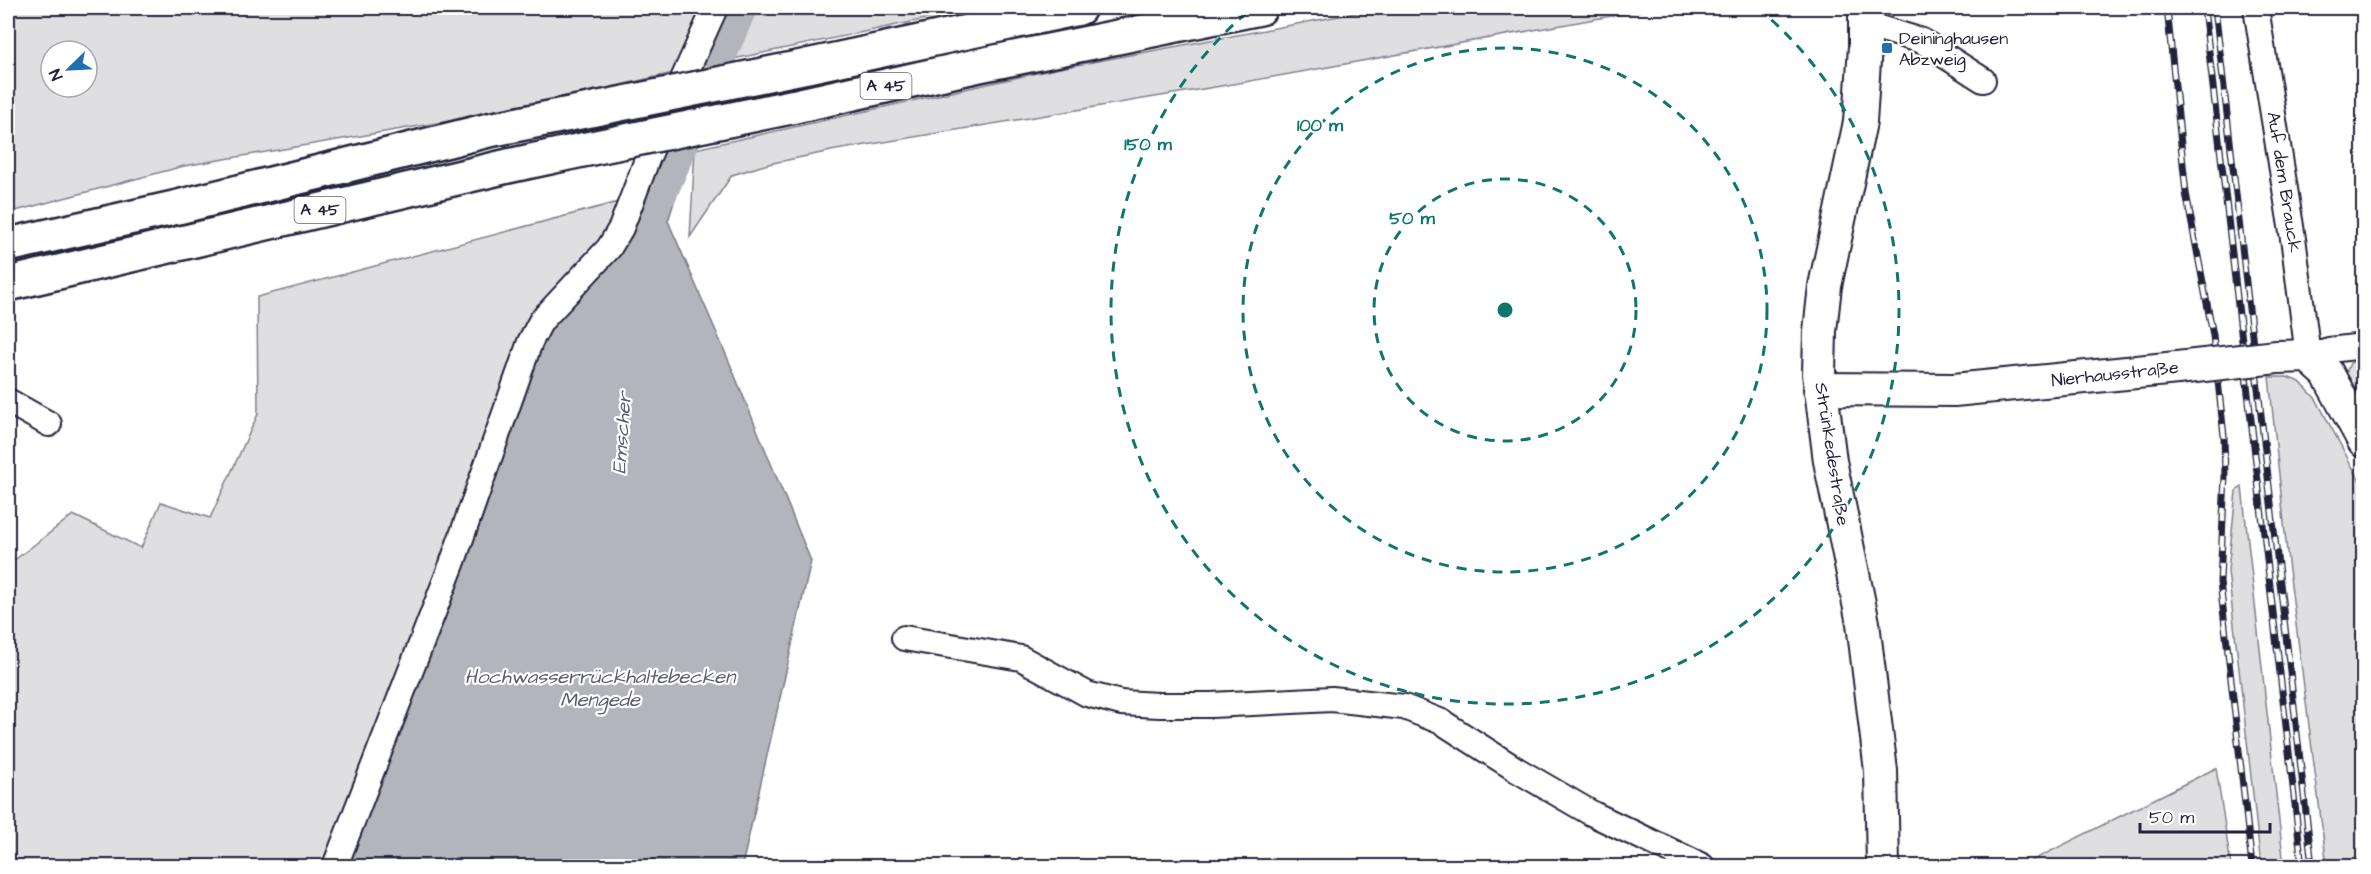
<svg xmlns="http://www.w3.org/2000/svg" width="2371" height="874" font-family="'Architects Daughter',sans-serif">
<rect width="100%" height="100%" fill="#fff"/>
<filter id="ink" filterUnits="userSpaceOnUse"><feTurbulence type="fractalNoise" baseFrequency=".0167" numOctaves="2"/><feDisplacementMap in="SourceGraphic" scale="12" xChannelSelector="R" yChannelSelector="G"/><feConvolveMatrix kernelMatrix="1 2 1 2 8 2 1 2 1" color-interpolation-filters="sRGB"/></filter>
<g filter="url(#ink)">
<g fill="#dfdfe2" stroke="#80808e" stroke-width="1.5" fill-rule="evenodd">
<path d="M 8,8 L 738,8 L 713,64 L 496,113 L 184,166 L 8,213 ZM 51,51 L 87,51 L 87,87 L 51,87 Z"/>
<polygon points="742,8 979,8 719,62"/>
<polygon points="1382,8 1656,8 1239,83 836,150 768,164 732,175 690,237 695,149 1055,69"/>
<polygon points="626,200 611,229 562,290 537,305 371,743 321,866 8,866 8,565 73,515 141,548 161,502 210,518 258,414 257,297"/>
<polygon points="2363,359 2363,413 2344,378 2350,363"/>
<polygon points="2269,377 2287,377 2300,382 2316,399 2363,487 2363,866 2327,866 2288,562"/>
<polygon points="2242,487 2284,866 2261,866 2228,571 2236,491"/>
<polygon points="2216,768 2231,866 2031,866 2029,862"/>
</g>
<polygon fill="#b4b4bc" stroke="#7a7a88" stroke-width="1.5" points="690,152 668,221 728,359 811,561 742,866 341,866 534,348 574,294 611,265 656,160"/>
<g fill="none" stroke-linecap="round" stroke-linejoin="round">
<polyline stroke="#b4b4bc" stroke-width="32" points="661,194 741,8"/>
<defs>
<g id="minor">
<polyline points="2256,8 2294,245 2308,356 2329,350 2364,346"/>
<polyline points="1866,24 1922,41 1983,80"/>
<polyline points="8,401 49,424"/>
<polyline points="904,638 1021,658 1087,694 1121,703 1159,705 1211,705 1332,699 1404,707 1442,722 1517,770 1591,813 1702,866"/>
<polyline points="335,866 452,564 530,342 541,321 609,248 621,228 648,157 715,8"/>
</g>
<g id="major">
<polyline points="1865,8 1865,46 1860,122 1825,286 1820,331 1819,374 1830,461 1863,623 1881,771 1883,866"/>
<polyline points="2277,357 2308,356 2327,373 2364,441"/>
<polyline points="1820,389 1954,390 2177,368"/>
</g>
<g id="highway">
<polyline points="807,66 1079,8"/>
<polyline points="791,107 980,65 1260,8"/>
<polyline points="8,245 178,207 489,130 600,108"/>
<polyline points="8,284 508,166 587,149"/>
</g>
</defs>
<use href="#minor" stroke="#22223b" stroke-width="28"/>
<use href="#major" stroke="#22223b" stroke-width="36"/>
<use href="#highway" stroke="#22223b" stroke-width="38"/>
<use href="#minor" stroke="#fff" stroke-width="24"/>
<use href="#major" stroke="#fff" stroke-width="32"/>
<use href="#highway" stroke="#fff" stroke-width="33"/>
<defs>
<g id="rail">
<polyline points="2167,8 2186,193 2213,335 2224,436 2225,476 2220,582 2252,866"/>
<polyline points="2204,8 2302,866"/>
<polyline points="2215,8 2312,866"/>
</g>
</defs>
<use href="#rail" stroke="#22223b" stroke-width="7"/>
<use href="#rail" stroke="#fff" stroke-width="4.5" stroke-dasharray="14" stroke-linecap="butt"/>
<defs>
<polyline id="major-bridge" points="2177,368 2277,357"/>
<g id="highway-bridge">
<polyline points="600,108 807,66"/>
<polyline points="587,149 791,107"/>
</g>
</defs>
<use href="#major-bridge" stroke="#22223b" stroke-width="36" stroke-linecap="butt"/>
<use href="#highway-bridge" stroke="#22223b" stroke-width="38" stroke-linecap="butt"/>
<use href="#major-bridge" stroke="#fff" stroke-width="32"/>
<use href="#highway-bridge" stroke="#fff" stroke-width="33"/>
</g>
</g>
<g fill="none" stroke="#0f766e" stroke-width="3" stroke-dasharray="10 8">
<circle cx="1505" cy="310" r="131"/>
<circle cx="1505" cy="310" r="262"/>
<path d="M1758 8A394 394 0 1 1 1252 8"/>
</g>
<rect fill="#1f6fb2" stroke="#fff" stroke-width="2" x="1881" y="42" width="12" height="12" rx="3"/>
<g text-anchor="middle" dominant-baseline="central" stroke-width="4.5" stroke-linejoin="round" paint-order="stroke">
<g fill="#fff" stroke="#646476" stroke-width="1.5">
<rect x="860.5" y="73" width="51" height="26" rx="4.5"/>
<rect x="294.5" y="197" width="51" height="26" rx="4.5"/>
</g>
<g font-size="16" font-weight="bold" fill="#22223b">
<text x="886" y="86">A 45</text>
<text x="320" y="210">A 45</text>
</g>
<g font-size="18" fill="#22223b" stroke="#fff" text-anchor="start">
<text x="1899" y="38">Deininghausen<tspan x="1899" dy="21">Abzweig</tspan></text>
</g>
<g font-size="18" fill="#22223b" stroke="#fff">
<text transform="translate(2284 182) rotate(81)">Auf dem Brauck</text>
<text transform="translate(2115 374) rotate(-6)">Nierhausstraße</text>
<text transform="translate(1832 454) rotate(81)">Strünkedestraße</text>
</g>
<g font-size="20" font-style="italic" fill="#5c5c6f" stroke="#fff">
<text transform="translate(622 433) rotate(-86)">Emscher</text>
<text x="600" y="677">Hochwasserrückhaltebecken<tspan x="600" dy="23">Mengede</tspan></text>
</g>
</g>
<circle cx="1505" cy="310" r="9" fill="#0f766e" stroke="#fff" stroke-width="3"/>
<g font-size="18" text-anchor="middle" font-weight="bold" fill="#0f766e" stroke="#fff" stroke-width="4.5" stroke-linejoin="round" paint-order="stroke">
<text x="1320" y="131">100 m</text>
<text x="1148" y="150">150 m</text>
<text x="1412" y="224">50 m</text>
</g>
<rect width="2371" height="874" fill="none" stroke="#fff" stroke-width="30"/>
<rect x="15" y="15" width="2341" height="844" fill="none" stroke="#22223b" stroke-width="2" filter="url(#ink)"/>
<g transform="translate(69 69) rotate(246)"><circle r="28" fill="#ffffff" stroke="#a7a7b1" stroke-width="1.5"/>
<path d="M0-4.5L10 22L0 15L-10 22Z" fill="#1f6fb2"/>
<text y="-9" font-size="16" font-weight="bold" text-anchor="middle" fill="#22223b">N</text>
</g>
<path d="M2140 823v9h130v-9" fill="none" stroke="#22223b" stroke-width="3"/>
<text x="2149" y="823" font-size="18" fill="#22223b" stroke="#ffffff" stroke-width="4.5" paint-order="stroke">50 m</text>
</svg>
